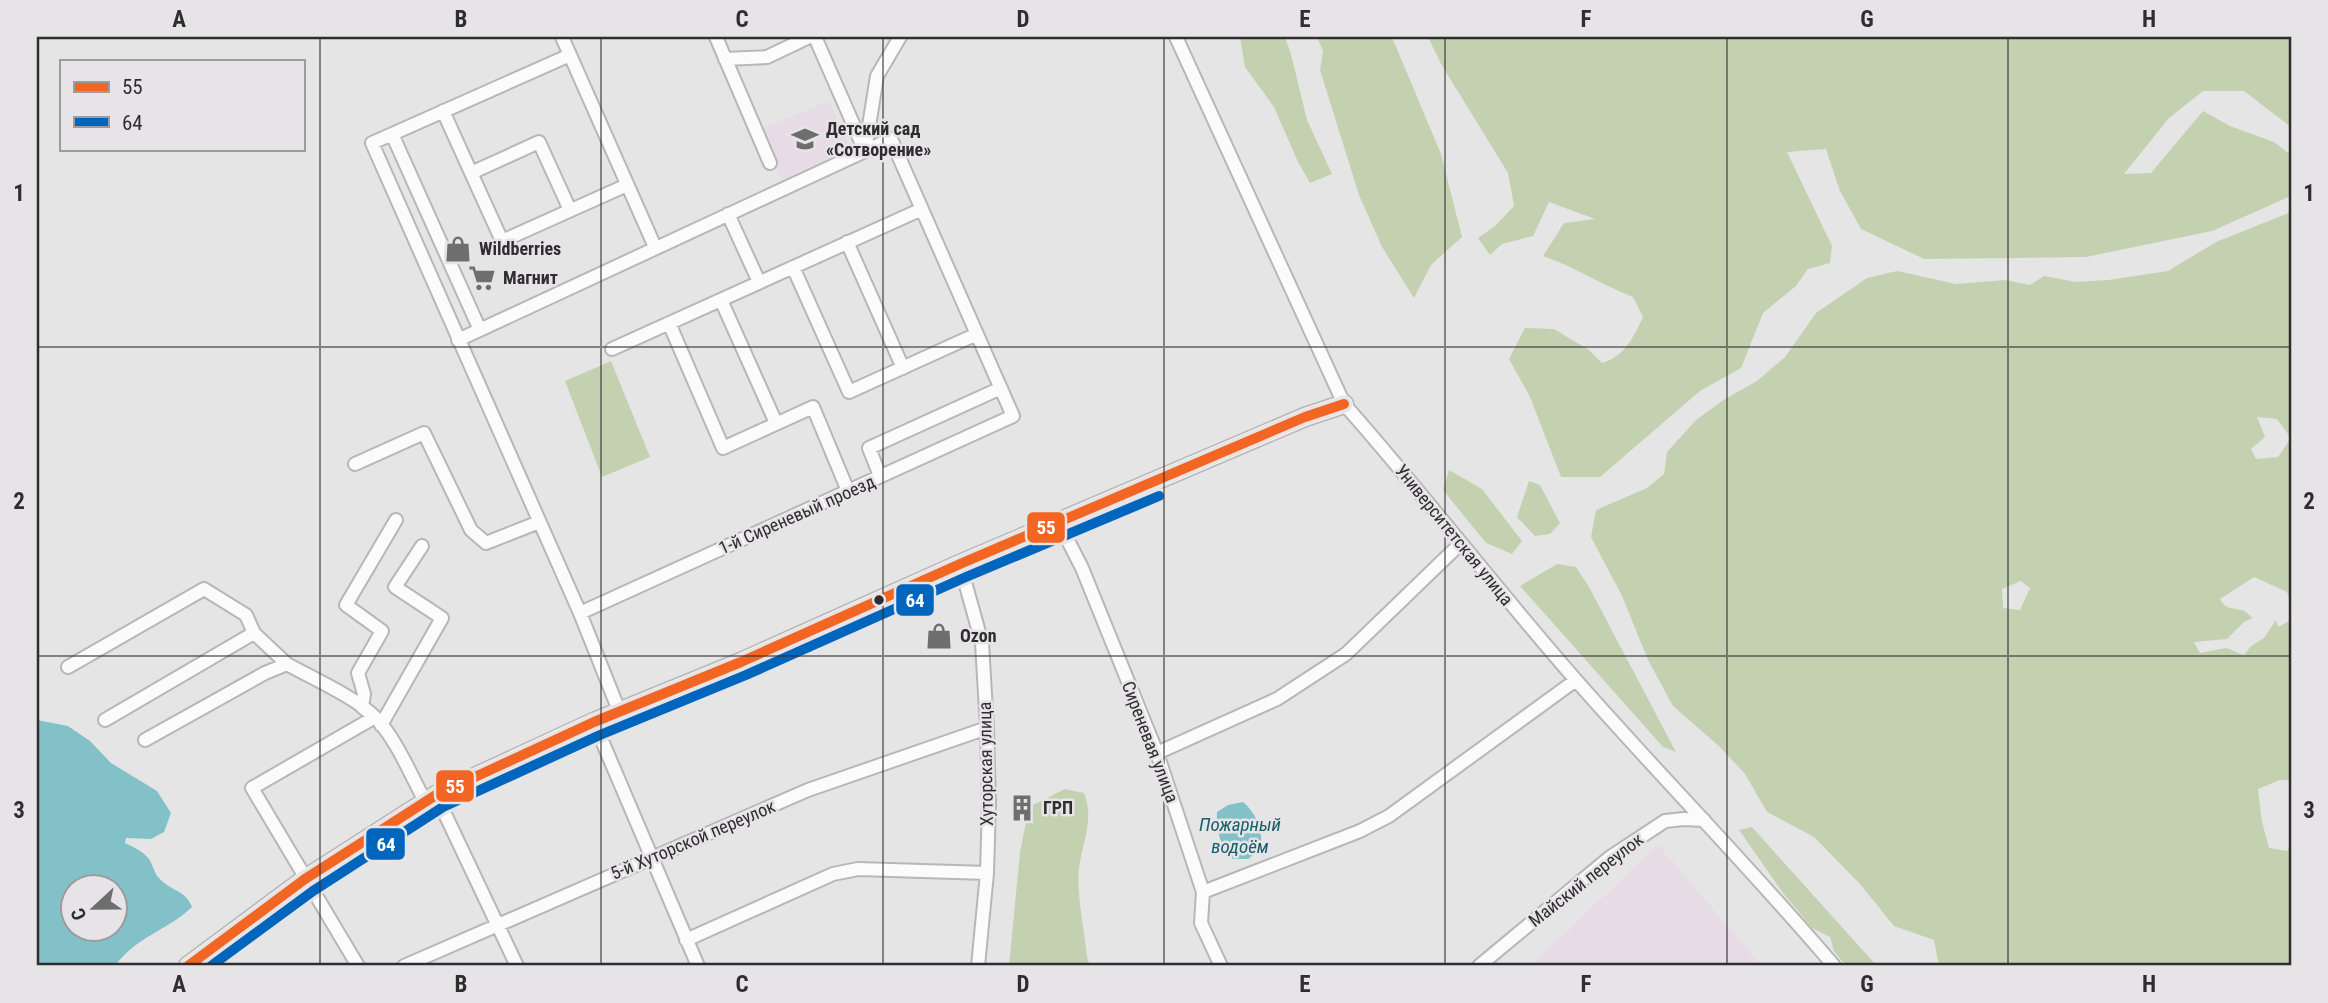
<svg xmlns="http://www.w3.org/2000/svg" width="2328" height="1003" font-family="'Roboto Condensed',sans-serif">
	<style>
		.education { fill: #e7dce5 }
		.green { fill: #c4d1b1; fill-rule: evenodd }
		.water { fill: #82c1c8; fill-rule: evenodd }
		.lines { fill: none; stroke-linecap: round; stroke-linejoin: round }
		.street-casing { stroke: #b8b7b8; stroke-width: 16 }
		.secondary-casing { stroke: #b8b7b8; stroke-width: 21 }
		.street { stroke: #fbfbfb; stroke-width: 12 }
		.secondary { stroke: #f4f0ec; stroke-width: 18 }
		.bus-1-casing { stroke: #e6e4e7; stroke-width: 16 }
		.bus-2-casing { stroke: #e6e4e7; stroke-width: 16 }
		.bus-1 { stroke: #f26522; stroke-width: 10 }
		.bus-2 { stroke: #0065bd; stroke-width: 10 }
		.grid { fill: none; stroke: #2f2e2f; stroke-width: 2; stroke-opacity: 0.55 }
		.bus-dot { fill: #2f2e2f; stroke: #e6e4e7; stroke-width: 2.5 }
		.labels { text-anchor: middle; stroke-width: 5; stroke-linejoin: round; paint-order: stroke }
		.poi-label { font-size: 18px; font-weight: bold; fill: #2f2e2f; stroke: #e6e4e7; text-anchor: start }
		.street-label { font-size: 18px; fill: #2f2e2f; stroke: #e6e4e7 }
		.water-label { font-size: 19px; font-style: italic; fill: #166169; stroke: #e6e4e7 }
		.line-badge { stroke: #e6e4e7; stroke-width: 2.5 }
		.badge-label { font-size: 19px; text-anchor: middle; font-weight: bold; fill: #fff }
		.neatline { fill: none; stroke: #2f2e2f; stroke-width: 2.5 }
		.grid-label { font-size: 23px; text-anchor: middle; font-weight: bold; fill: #2f2e2f }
	</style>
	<rect width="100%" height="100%" fill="#e6e5e6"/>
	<!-- education -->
	<path class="education" d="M829,101L851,149L782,180L760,129Z
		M1658,845L1762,966H1530Z"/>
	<!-- green -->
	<path class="green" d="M1240,37H1285L1291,54L1307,120L1332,174L1310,183L1298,162L1274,107L1245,67Z
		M1317,37H1392L1441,154L1462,237L1431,265L1414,298L1382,247L1359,195L1320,70L1323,51Z
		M1428,37H2291V127L2244,91H2203L2169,118L2124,174L2151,173L2203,111L2230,126L2274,142L2291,155V196L2212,231L2086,257L1924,259L1861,229L1840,191L1826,149L1787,152L1832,246L1830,263L1808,269L1796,286L1763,313L1741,368L1700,391L1600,477H1561L1530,397L1509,359L1525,328L1554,329L1589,350L1602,363C1625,356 1633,338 1643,317L1633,297C1602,285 1575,267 1543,256L1564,223L1595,219L1549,202L1533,236L1502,244L1490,255L1478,238L1495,226L1514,206L1508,173L1441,64Z
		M2291,212V605L2287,592L2254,577L2220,599C2226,611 2233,607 2244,611C2247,612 2250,616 2253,618L2244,622L2227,639L2194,642L2200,653L2226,648L2244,655L2250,647L2264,638L2276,620L2278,627L2291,620V780H2280L2258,789L2262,822L2269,848L2287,851L2291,845V966H1939L1934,940L1894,926L1860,884L1814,837L1767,812L1745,774L1720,747L1673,706L1648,660L1622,596L1591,537L1596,510L1647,488L1664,474L1667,452L1696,420L1725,399L1757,381L1785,357L1816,313L1867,278L1897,271L1956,284L2005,280L2030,285L2044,276L2076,282L2108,280L2168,271L2216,242ZM2257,417L2277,419L2291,438L2278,457L2256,459L2251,449L2265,437ZM2021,581L2030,588L2020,610L2003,608L2002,589Z
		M611,361L650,457L602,477L565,381Z
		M1449,470L1482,489L1522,541L1512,554L1486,543L1443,490Z
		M1529,481L1540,485L1560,523L1550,534L1535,536L1517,517Z
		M1557,564L1576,567L1589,587L1676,752L1663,747L1520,586Z
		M1065,789L1084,793C1095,820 1082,842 1079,869C1076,891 1085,934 1087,957L1090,966H1009L1020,852L1029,807Z
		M1752,827L1877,966H1846L1834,951L1830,937L1812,928L1783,893L1739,830Z"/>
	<!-- water -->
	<path class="water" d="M37,720L68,726L90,741L111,763L157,791L171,813L164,832L151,839L126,838L125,843C133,847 143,851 149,859C153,865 154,873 159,878C170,891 186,890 192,907C167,931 138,935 115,966H87L84,963L80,966H37ZM74,888H116V930H74Z
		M1243,802C1257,814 1263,831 1261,849L1248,859H1233C1220,846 1216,830 1217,812L1228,805Z"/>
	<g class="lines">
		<!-- street casing -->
		<g class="street-casing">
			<path id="street" d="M562,37L570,55
				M716,37L770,163
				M815,37L865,151
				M1176,37L1344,404C1423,493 1496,589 1575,679C1660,776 1751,868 1834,966
				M725,59L767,57L809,37
				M443,111L502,241L627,185
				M392,134L480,330
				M865,151L877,76L900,37
				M471,173L539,142L570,210
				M728,214L759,282
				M847,242L903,368
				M793,267L849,392L977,334
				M721,300L776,423
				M669,323L723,448L813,407L848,491
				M458,340L891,139L1013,416L580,613
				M612,349L922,209
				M355,464L424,433L471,530L486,543L539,522
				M880,476L869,448L1001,388
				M1059,523L1082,568L1157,753L1203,892L1201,923L1221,966
				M960,564L982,643L987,728L989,803L987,873L978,966
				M68,667L204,589L246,615L254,633
				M620,713L580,613L372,143L570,55L655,247
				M105,720L254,633L287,664
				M594,722L698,966
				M381,725L442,618L395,587L422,546
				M145,740L265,673L287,664C312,678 355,697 375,717C397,740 410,774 425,801
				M1157,753L1277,699L1346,654L1460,544
				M436,795L517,966
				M1203,892L1360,831L1389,816L1576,680
				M686,940L833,874L858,869L987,873
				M358,966L252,788L375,717L362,707L364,694L358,673L382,631L346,605L396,520
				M404,966L808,790L987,728
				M1479,966L1609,858L1665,821L1684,819L1704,820"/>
		</g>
		<!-- secondary casing -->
		<g class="secondary-casing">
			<path id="secondary" d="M188,966L305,879L436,795L594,722L741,662L960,564L1305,417L1344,404"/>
		</g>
		<!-- street -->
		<use href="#street" class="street"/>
		<!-- secondary -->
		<use href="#secondary" class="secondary"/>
		<!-- bus-1 casing -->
		<g class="bus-1-casing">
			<path id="bus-1" d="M188,966L305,879L436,795L594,722L741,662L960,564L1305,417L1344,404"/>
		</g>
		<!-- bus-2 casing -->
		<g class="bus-2-casing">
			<path id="bus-2" d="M211,966L313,891L443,807L600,735L746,675L966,577L1159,496"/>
		</g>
		<!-- bus-1 -->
		<use href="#bus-1" class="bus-1"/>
		<!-- bus-2 -->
		<use href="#bus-2" class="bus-2"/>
	</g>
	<!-- grid -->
	<path class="grid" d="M320,37V966M601,37V966M883,37V966M1164,37V966M1445,37V966M1727,37V966M2008,37V966M37,347H2291M37,656H2291"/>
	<!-- icons -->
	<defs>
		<g id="school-bare" transform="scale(2.1)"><path d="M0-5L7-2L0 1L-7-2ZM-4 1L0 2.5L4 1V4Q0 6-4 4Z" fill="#6f6e6f" stroke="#e6e4e7" stroke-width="2.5" paint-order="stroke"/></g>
		<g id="shop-bare" transform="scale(2.1)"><path d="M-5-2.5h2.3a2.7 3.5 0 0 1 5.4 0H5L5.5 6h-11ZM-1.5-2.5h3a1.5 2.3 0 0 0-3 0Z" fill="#6f6e6f" stroke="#e6e4e7" stroke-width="2.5" paint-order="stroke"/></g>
		<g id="supermarket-bare" transform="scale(2.1)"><path d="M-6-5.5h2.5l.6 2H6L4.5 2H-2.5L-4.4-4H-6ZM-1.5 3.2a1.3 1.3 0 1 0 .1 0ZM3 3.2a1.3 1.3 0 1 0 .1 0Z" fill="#6f6e6f" stroke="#e6e4e7" stroke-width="2.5" paint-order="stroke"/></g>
		<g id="building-bare" transform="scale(2.1)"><path d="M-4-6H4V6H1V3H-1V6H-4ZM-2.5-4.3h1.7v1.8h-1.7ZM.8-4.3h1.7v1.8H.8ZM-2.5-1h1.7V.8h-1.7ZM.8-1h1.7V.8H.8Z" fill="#6f6e6f" stroke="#e6e4e7" stroke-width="2.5" paint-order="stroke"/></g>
	</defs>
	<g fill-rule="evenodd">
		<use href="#school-bare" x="805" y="139"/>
		<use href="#shop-bare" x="458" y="249"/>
		<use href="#supermarket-bare" x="482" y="278"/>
		<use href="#shop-bare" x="939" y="636"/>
		<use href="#building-bare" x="1022" y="808"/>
	</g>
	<!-- markers -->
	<circle class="bus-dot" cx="879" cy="600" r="6"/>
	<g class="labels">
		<!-- poi labels -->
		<g class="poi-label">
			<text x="826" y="135">Детский сад<tspan x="826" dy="21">«Сотворение»</tspan></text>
			<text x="479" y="255">Wildberries</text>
			<text x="503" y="284">Магнит</text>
			<text x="960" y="642">Ozon</text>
			<text x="1043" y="814">ГРП</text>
		</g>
		<!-- street labels -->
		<g class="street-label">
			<text transform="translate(797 515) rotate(-24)" y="6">1-й Сиреневый проезд</text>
			<text transform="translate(1454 535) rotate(51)" y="6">Университетская улица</text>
			<text transform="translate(1150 742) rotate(69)" y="6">Сиреневая улица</text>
			<text transform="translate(986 764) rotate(-91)" y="6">Хуторская улица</text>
			<text transform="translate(693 840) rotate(-23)" y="6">5-й Хуторской переулок</text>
			<text transform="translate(1586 880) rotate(-38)" y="6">Майский переулок</text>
		</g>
		<!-- water labels -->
		<g class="water-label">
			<text x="1240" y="831">Пожарный<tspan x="1240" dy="22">водоём</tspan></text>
		</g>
	</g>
	<g class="line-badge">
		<rect x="1026" y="511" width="40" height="33" rx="7" fill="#f26522"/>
		<rect x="895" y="583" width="40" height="34" rx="7" fill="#0065bd"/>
		<rect x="435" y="769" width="40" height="34" rx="7" fill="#f26522"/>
		<rect x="365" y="827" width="41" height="34" rx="7" fill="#0065bd"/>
	</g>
	<g class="badge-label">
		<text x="1046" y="534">55</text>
		<text x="915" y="607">64</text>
		<text x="455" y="793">55</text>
		<text x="386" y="851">64</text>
	</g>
	<!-- border -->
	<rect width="2328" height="1003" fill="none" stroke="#e6e4e7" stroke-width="77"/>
	<!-- legend -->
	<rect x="60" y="60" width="245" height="91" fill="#e6e4e7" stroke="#9d9b9d" stroke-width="2"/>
	<rect x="74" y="82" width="35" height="10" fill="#f26522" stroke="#9d9b9d" stroke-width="2"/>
	<text x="122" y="94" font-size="21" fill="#2f2e2f">55</text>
	<rect x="74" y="117" width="35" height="10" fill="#0065bd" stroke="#9d9b9d" stroke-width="2"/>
	<text x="122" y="130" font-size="21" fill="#2f2e2f">64</text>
	<!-- north arrow -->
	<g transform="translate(94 908) rotate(248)"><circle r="33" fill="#e6e4e7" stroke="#9d9b9d" stroke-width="2"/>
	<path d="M0-5L12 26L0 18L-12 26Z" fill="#6f6e6f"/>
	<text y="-10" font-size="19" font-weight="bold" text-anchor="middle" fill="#2f2e2f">С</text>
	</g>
	<rect x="38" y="38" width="2252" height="926" class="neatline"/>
	<g class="grid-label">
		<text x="179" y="27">A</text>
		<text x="461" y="27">B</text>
		<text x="742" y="27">C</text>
		<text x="1023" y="27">D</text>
		<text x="1305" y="27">E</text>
		<text x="1586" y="27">F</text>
		<text x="1867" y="27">G</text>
		<text x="2149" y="27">H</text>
		<text x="19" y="201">1</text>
		<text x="2309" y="201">1</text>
		<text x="19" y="509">2</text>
		<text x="2309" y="509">2</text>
		<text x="19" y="818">3</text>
		<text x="2309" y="818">3</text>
		<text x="179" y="992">A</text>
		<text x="461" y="992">B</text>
		<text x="742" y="992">C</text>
		<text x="1023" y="992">D</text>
		<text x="1305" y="992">E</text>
		<text x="1586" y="992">F</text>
		<text x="1867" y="992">G</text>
		<text x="2149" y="992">H</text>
	</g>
</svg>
